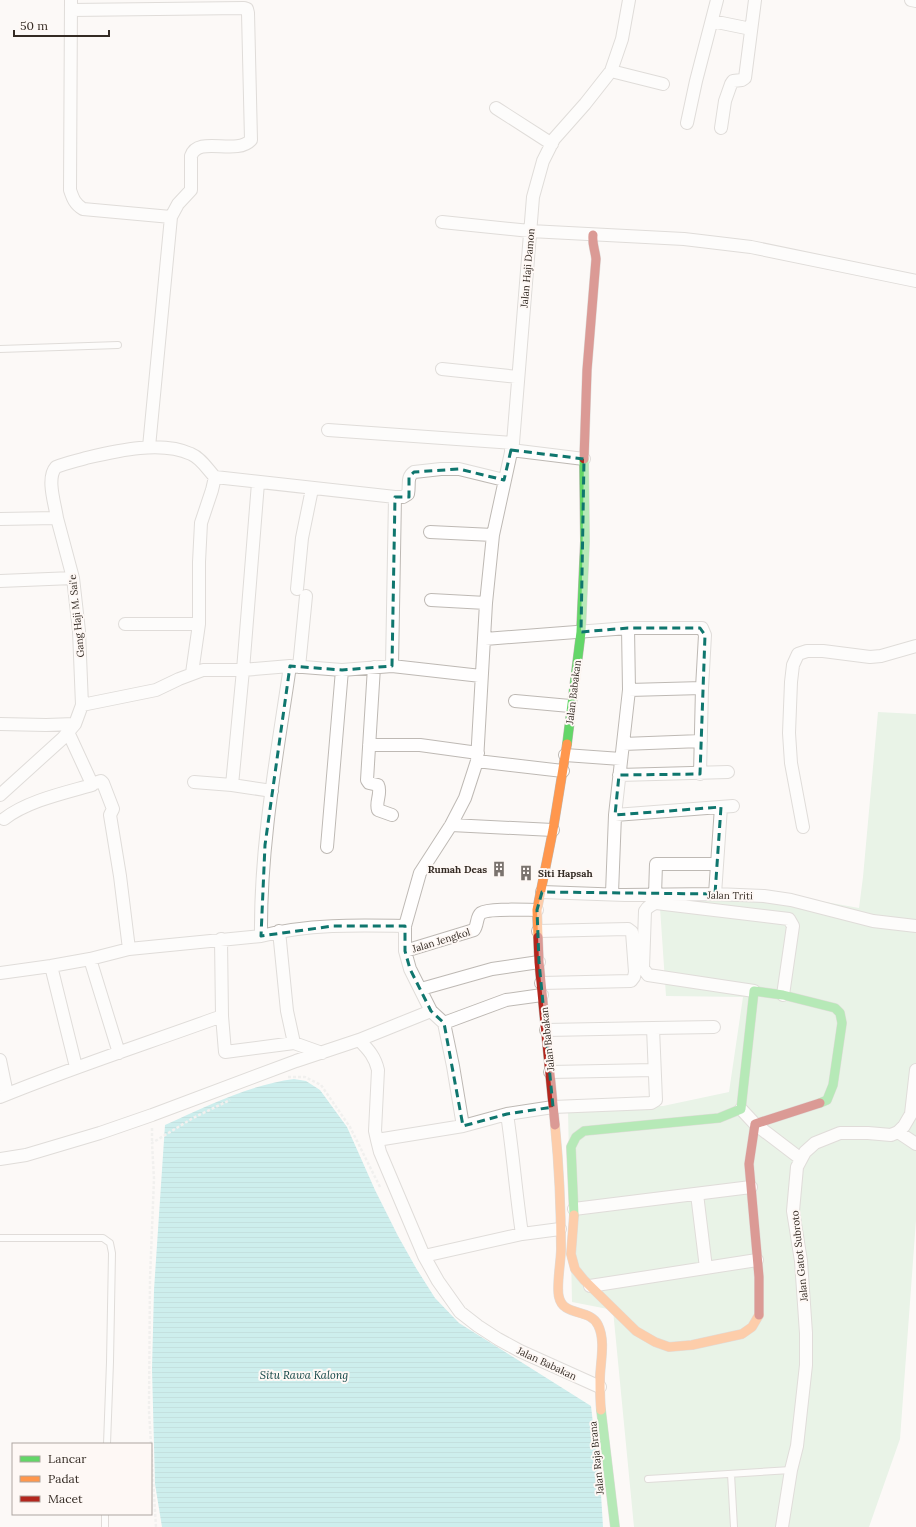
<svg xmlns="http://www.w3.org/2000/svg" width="916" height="1527" font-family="Lora,serif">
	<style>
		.green { fill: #d3ead3 }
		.water { fill: url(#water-rules) }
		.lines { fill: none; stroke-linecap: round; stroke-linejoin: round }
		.lane-casing { stroke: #beb9b4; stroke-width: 8 }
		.street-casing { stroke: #beb9b4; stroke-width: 14 }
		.fast-casing { stroke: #beb9b4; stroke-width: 10 }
		.slow-casing { stroke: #beb9b4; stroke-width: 10 }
		.jam-casing { stroke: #beb9b4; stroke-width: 10 }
		.path { stroke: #e5e4e3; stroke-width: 2.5; stroke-dasharray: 3 2; stroke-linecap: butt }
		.lane { stroke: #fffefe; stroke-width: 6 }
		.street { stroke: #fffefe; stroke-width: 12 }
		.fast { stroke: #63d668; stroke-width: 9 }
		.slow { stroke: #ff974d; stroke-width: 9 }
		.jam { stroke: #b3261e; stroke-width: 9 }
		.marked { fill: none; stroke: #0f766e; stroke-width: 3; stroke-dasharray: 8 5; stroke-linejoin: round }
		.labels { text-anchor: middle; stroke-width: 4; stroke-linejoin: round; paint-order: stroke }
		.street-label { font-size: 10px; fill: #342b24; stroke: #fef8f5 }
		.poi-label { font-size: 10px; font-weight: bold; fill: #342b24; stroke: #fef8f5; text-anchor: end }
		.water-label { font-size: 11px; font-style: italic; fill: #093d3e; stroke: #fef8f5 }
	</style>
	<defs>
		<pattern id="water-rules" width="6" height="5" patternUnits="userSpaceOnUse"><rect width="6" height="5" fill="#95dfe0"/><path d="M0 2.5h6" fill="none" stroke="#81c0c0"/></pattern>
	</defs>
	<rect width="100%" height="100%" fill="#fcf9f7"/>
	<!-- green -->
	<path class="green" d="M878,712L916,714V1220L900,1439L869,1527H634L613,1310L572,1302L568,1110L663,1106L729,1092L743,997L666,996L659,893L758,890L859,908L863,877Z"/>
	<!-- water -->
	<path class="water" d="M294,1079L306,1081L320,1090L347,1127L375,1190L398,1236L416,1268L435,1298L459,1323L591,1406L601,1494L603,1527H162L155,1484L152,1369L154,1290L165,1125C207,1106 249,1085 294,1079Z"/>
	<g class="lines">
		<!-- lane casing -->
		<g class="lane-casing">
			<path id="lane" d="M0,349L118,345
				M0,1238H103L110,1243L112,1253L110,1362L107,1444
				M731,1474L734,1527
				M648,1479L791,1470
				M105,1514V1527"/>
		</g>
		<!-- street casing -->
		<g class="street-casing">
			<path id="street" d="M71,0L70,190C73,199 75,204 83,209L171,217
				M911,0L916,1
				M71,10L244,8L247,9L248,13L251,140C236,156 198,135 191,156V190L178,204L171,217L149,447
				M712,21L751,29
				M611,71L663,84
				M496,108L552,144
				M687,123L696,81L717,0
				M721,128L725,101L731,84L733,81L742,80L745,78L755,0
				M442,222L530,231L684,239L751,247L916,281
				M442,369L518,377
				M328,430L513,443
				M511,450L584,459
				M258,483L243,670L232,785L272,791
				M57,518C55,504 46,478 56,467C66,463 76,461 86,458C116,451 161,440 191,454C201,458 208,470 215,477L395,497H403L408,494C410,486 406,477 414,472L441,469H459L504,480
				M0,519L57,518L73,578L79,631L82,705L75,724L63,738L0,795
				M430,532L493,535
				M0,581L73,578
				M297,589L302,538L312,489
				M431,600L486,603
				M125,624H199
				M485,639L628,628H702L705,635L702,688L700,774
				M392,666L395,497
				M299,667L306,596
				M374,667L367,780L369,783L378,785C382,793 375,802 378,810L392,815
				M192,673L199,624V562L201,523L212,490L215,477
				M629,690L702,688
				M515,701L570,706
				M82,705L156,690L179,679L203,670H243L290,666L342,670L392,666L481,676
				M0,724L46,725L75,724
				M68,732L92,784L101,781L103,783L113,809L110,815L120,876L129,949
				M623,744L701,741
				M369,745H420L478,753
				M565,755L621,759
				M477,761L563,771
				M619,775L728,772
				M194,782L232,785
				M615,815L733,806
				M4,819C27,801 64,793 92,785
				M451,825L553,830
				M803,827L791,763L789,733L791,682L793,665L798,654L807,651H823L870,657L881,656L916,646
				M327,847L342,670
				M542,892L625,895L715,894L764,896L791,900L873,921L916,926
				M612,893L615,815L629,690L628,628
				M715,894L721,807
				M655,895L656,864H717
				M279,931L287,1011L294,1043
				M538,931L628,929L632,932L635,972L634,977L631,981L541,983
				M261,936C260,845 277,755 290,666
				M221,939L222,1016L225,1052L294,1043L322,1053
				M405,951L474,930C478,925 476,917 481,913C489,908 526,910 537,910
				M90,959L119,1053
				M51,966L76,1067
				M0,973L51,966L90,959L129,949L261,936C307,924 357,925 405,926
				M421,989L492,969L539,962
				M754,991L648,975L643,968L645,911C648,906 651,905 656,903L789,919L793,926L783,995
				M542,995L506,1000L444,1023L431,1011L410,969L405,951V926L420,873L451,825L465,798L477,761L486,603L493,535L513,443L533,197L543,161L554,139L585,104L611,71L622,39L629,0
				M444,1023L453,1066L463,1126
				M653,1028L714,1027
				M359,1040C369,1050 375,1057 378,1070L375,1131L377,1140L380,1152L424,1256L438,1281L460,1312L478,1326L498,1339L520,1351L600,1387
				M0,1060L7,1094
				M550,1072L654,1070
				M0,1097C73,1067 148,1043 222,1016
				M741,1109L755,1124L801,1159
				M507,1114C513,1154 516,1194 522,1234
				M898,1132L916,1144
				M377,1140L463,1126L507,1114L553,1107L651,1103L656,1100L653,1028L546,1030
				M0,1159L26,1155L100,1133L152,1115L296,1061L359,1040L431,1011
				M697,1194L706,1268
				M574,1209L751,1187
				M424,1256L522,1234L560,1229
				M590,1286L757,1260
				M782,1527L791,1470L797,1446L806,1365V1333L801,1261L793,1211L797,1167L805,1152L815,1143L840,1133H868L891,1135L898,1132L904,1126L911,1114L916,1070"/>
		</g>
		<!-- fast casing -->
		<g class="fast-casing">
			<path id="fast" d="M567,744L581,632L585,541L584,459
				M754,991L783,995L835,1008L840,1013L842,1023L833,1085L827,1100L820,1103
				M574,1215L571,1147L576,1137L584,1131L719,1118L741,1109L754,991
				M601,1410L615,1527"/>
		</g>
		<!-- slow casing -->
		<g class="slow-casing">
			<path id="slow" d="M538,937L537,910L553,830L567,744
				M555,1125C559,1166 561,1207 561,1249C561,1262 556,1287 559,1297C563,1317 590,1308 598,1325C606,1341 600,1363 600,1379C600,1389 600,1400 601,1410
				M574,1215L571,1254L575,1269L584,1280L636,1331L655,1342L669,1347L692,1345L742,1334L752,1327L759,1315"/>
		</g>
		<!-- jam casing -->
		<g class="jam-casing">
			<path id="jam" d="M584,459L587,370L596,259C595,249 592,245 593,235
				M538,937L539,962L555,1125
				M759,1315V1277L749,1164L755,1124L820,1103"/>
		</g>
		<!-- path -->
		<path class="path" d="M288,1077H305L321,1085L350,1127L380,1187
			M152,1128V1143
			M151,1444L149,1411L150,1279L154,1179L152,1143L193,1118L230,1100
			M151,1444L156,1527"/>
		<!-- lane -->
		<use href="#lane" class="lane"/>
		<!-- street -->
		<use href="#street" class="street"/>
		<!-- fast -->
		<use href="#fast" class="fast"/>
		<!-- slow -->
		<use href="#slow" class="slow"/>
		<!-- jam -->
		<use href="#jam" class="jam"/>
	</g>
	<!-- marked area -->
	<path d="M0 0H916V1527H0ZM511,450L584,459L581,632L628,628H700L705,635L700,774L619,775L615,815L721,807L715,894L542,892L537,910L539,962L553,1107L507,1114L463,1126L444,1023L431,1011L410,969L405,951V926H333L261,936L265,845L290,666L342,670L392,666L395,497H409V477L414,472L459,469L504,480Z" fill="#fcf9f7" fill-opacity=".55" fill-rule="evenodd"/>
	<path class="marked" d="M511,450L584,459L581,632L628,628H700L705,635L700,774L619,775L615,815L721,807L715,894L542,892L537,910L539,962L553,1107L507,1114L463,1126L444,1023L431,1011L410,969L405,951V926H333L261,936L265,845L290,666L342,670L392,666L395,497H409V477L414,472L459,469L504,480Z"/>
	<!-- icons -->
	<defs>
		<g id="building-bare" transform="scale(1.2)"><path d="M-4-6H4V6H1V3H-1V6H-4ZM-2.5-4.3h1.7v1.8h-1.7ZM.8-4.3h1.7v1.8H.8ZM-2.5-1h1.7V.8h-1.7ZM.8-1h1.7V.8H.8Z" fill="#7a736e" stroke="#fef8f5" stroke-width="2.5" paint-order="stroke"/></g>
	</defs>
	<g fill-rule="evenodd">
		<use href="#building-bare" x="499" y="869"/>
		<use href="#building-bare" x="526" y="873"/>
	</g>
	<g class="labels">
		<!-- street labels -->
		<g class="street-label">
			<text transform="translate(527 268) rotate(-85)" y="4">Jalan Haji Damon</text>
			<text transform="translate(76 616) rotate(-96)" y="4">Gang Haji M. Sai'e</text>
			<text transform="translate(573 692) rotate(-83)" y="4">Jalan Babakan</text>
			<text transform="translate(730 895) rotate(1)" y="4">Jalan Triti</text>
			<text transform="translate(441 940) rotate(-17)" y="4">Jalan Jengkol</text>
			<text transform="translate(547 1039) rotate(-96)" y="4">Jalan Babakan</text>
			<text transform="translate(799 1256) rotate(-96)" y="4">Jalan Gatot Subroto</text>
			<text transform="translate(547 1363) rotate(25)" y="4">Jalan Babakan</text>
			<text transform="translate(596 1458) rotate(-96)" y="4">Jalan Raja Brana</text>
		</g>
		<!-- poi labels -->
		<g class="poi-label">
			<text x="487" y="873">Rumah Deas</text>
			<text x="538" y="877" text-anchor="start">Siti Hapsah</text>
		</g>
		<!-- water labels -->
		<g class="water-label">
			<text x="304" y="1379">Situ Rawa Kalong</text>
		</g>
	</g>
	<!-- legend -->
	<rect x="12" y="1443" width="140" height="72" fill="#fef8f5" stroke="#ada6a1"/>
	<rect x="20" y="1456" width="20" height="6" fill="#63d668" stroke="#ada6a1"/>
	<text x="48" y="1463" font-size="12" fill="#342b24">Lancar</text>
	<rect x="20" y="1476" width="20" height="6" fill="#ff974d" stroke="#ada6a1"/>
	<text x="48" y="1483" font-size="12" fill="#342b24">Padat</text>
	<rect x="20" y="1496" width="20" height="6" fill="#b3261e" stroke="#ada6a1"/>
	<text x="48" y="1503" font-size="12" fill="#342b24">Macet</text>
	<!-- scale -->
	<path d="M14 30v6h95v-6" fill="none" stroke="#342b24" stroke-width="2"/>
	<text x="20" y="30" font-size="12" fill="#342b24" stroke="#fef8f5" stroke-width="3" paint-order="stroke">50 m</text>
</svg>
